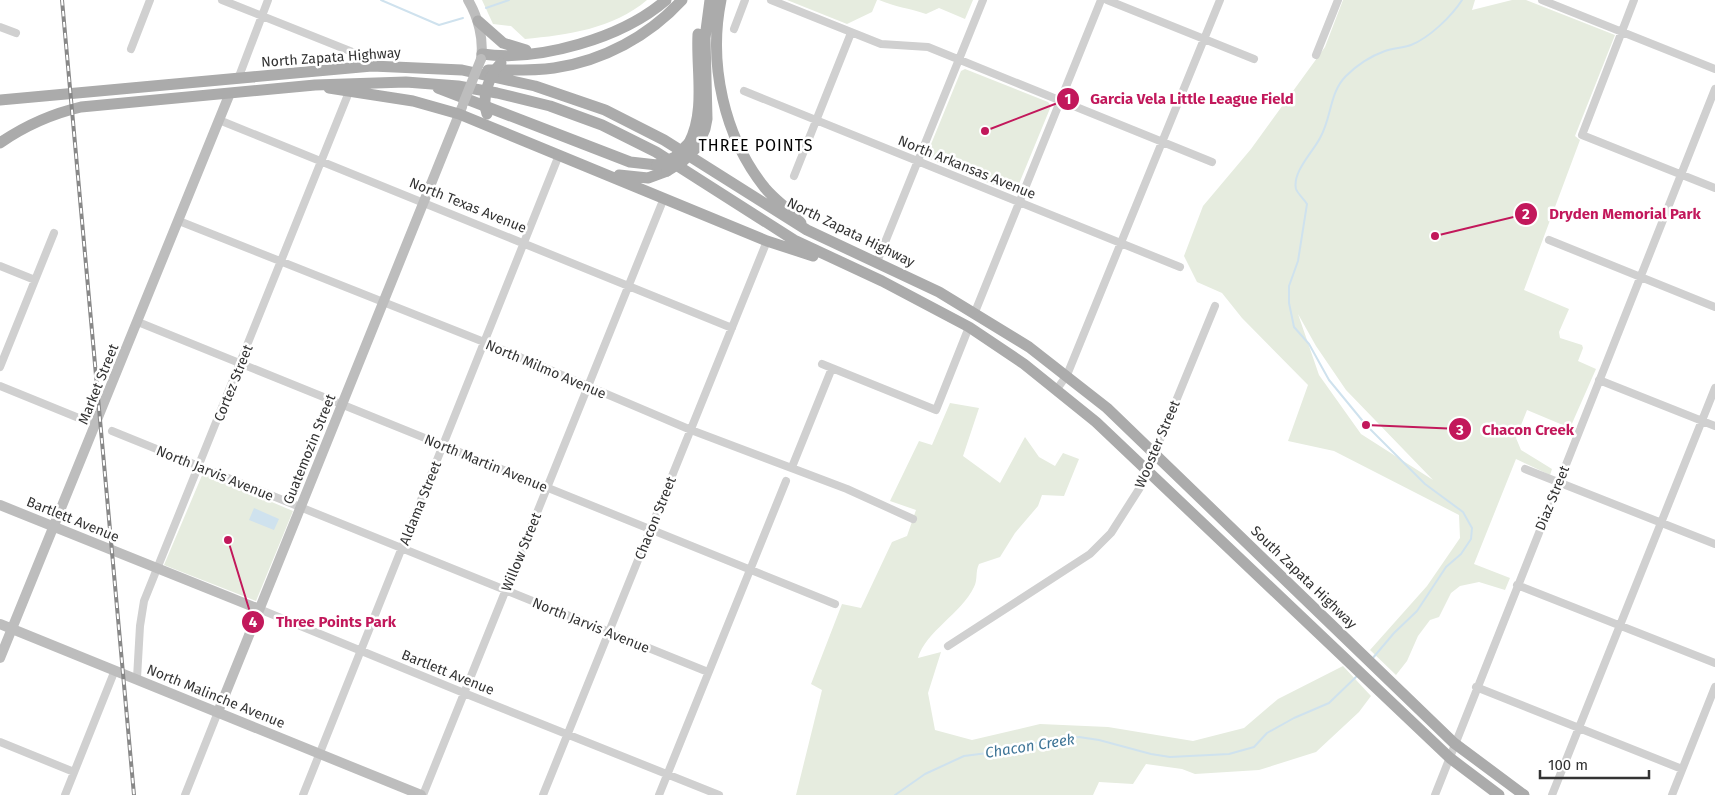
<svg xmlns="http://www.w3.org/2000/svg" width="1715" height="795" font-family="'Fira Sans',sans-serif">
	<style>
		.green { fill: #e6ecdf; fill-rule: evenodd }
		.water { fill: #cfe2ee }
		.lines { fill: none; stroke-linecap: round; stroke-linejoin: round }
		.stream { stroke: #cfe2ee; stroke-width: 2 }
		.street { stroke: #d0d0d0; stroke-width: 8 }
		.secondary { stroke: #bdbdbd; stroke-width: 10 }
		.primary { stroke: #ababab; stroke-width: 11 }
		.rail-casing { stroke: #888; stroke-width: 4 }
		.rail { stroke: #fff; stroke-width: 2; stroke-dasharray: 5.5; stroke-linecap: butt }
		.secondary-bridge { stroke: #bdbdbd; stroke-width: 10 }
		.primary-bridge { stroke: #ababab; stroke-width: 11 }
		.labels { text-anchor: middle; stroke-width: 5; stroke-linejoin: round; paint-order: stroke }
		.street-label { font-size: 14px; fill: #333; stroke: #fff }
		.water-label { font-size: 15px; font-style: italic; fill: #3f7597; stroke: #fff }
		.quarter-label { font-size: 16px; letter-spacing: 1px; fill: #000; stroke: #fff }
		.leader { fill: none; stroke: #c2185b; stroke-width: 2 }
		.callout-dot { fill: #c2185b; stroke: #fff; stroke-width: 2 }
		.mark-label { font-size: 15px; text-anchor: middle; font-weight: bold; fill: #fff }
		.callout-label { font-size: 15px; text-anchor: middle; font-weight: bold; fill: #c2185b; stroke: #fff; stroke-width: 5; stroke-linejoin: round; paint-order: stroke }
	</style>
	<rect width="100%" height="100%" fill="#fff"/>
	<!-- green -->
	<path class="green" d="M482,0H647C613,29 567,35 525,39L511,26L493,24Z
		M787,0H877L872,12L847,24Z
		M879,0H973L965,19L939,8L926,14C909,8 895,7 879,0Z
		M1343,0H1475L1472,10L1512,0H1526L1615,35L1575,136L1580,140L1524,290L1569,309L1559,332L1560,338L1582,345L1583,348L1578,361L1596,369L1570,428L1527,410L1516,438L1521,450L1552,469L1550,475L1516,459L1474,564L1510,578L1505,590L1479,582L1460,586L1451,593L1439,617L1430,620L1418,636L1407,661L1396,675L1370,650L1427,586L1460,538L1459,515L1334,451L1288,441L1308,385L1242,318L1222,293L1197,282L1184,256L1203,206L1251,149L1325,47ZM1298,314L1316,346L1346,390L1433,480L1361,434L1319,375Z
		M965,69L1048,102L1051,106L1016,191L1013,193L929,159L927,154L961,71Z
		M950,403L979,408L963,456L1000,483L1025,437L1039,457L1055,466L1063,453L1079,459L1064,496L1042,495L1038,506L1015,533L1000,557L979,564C975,572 978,580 974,587C961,614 926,631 918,658L941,652L928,693L935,730L972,740L1040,724L1108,727L1193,741L1244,728L1278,699L1343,666L1371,696L1359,712L1316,752L1259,770L1195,774L1182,769L1146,764L1133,784L1099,782L1093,795H796L822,690L811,684L842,604L861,608L892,542L907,536L916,510L890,501L919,441L932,445Z
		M203,473L293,511L256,601L164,565Z"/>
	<!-- water -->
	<path class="water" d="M254,508L279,519L274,530L249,520Z"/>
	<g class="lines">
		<!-- stream -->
		<path class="stream" d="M381,0L439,25L463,18
			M486,8L509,0
			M1372,659L1394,633L1417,611L1446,567L1461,554L1471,539L1472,528L1463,512L1425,484L1366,425L1329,380L1309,344L1294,327L1289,303V286L1298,261L1307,204C1304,199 1298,194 1296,189C1292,172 1313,152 1320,138C1332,117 1329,93 1346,76C1357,65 1371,56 1385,51C1393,48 1403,48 1411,45C1429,38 1452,16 1462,0
			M895,795L925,774L964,756L1003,751L1049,740L1079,737L1099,740L1151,754L1170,757L1229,754L1254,747L1267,733L1294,718L1329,703L1358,675"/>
		<!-- street -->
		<path class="street" d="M222,0L355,53
			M771,0L881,44L928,47L1212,162
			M1107,0L1254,59
			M1542,0L1715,69
			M1634,0L1582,135L1715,188
			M0,27L16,33
			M734,29L745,0
			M131,49L150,0
			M1316,55L1338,0
			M238,79L268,0
			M744,91L1180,267
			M219,120L732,328
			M794,176L851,33
			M179,221L484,342L691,430L847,489L913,519
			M1549,240L1715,307
			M877,262L983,0
			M0,266L35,280
			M975,312L1101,0
			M138,322L835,604
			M822,364L936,410L969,327
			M0,367L54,233
			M1599,380L1715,426
			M0,386L96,425
			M1057,389L1067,375L1220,0
			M112,431L708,672
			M792,467L832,368
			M1525,469L1715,544
			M1517,585L1715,663
			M259,609L464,693L719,795
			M948,646L1090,554L1111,533L1141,486L1215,306
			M137,678L140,626L144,601L349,92
			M1476,687L1682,769
			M0,742L74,772
			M65,795L115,670
			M185,795L218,712
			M303,795L559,155
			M423,795L664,198
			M543,795L767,241
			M659,795L786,481
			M1435,795L1715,89
			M1552,795L1715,388
			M1672,795L1715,687"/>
		<!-- secondary -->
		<path class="secondary" d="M468,0C478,17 484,39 481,59
			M0,505L259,609
			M0,624L421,795
			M0,658L230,93
			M218,712L462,107"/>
		<!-- primary -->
		<path class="primary" d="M721,0C708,64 724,137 765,188C776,201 790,210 801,223
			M478,21L503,43L526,50
			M482,54C539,62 622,38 666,0
			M488,70C510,70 532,71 554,68C603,61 649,36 682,0
			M329,88L413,101L459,114L767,241L813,256
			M438,88L630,162L657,165
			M0,100L372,66L462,70L535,86L605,110L664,140L807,230L939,292L1029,347L1107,408L1454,743L1524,795
			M0,143C26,125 51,114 81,107L315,85L406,82L458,86L497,93L550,106L602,125L656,152L794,240L882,281L969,327L1024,364L1096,422L1450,758L1499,795
			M689,143C706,111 696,69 698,34
			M697,147L705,129L707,119L705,38L710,0
			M619,175L648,178L667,171"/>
		<!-- rail casing -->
		<g class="rail-casing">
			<path id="rail" d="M62,0L134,795"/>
		</g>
		<!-- rail -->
		<use href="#rail" class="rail"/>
		<!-- secondary-bridge -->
		<path class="secondary-bridge" d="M463,104L481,59"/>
		<!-- primary-bridge -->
		<path class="primary-bridge" d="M487,114C481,97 489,76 501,63
			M657,165L675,157L689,143
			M667,171L683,161L697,147"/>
	</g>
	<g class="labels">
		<!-- street labels -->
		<g class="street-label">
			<text transform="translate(331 57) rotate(-4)" y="5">North Zapata Highway</text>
			<text transform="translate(967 167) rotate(22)" y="5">North Arkansas Avenue</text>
			<text transform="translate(468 205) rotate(22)" y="5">North Texas Avenue</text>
			<text transform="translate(851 232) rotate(26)" y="5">North Zapata Highway</text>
			<text transform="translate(546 369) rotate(23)" y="5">North Milmo Avenue</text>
			<text transform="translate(233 383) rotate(-68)" y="5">Cortez Street</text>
			<text transform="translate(98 384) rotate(-68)" y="5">Market Street</text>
			<text transform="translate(1157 444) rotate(-67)" y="5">Wooster Street</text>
			<text transform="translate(309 449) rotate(-68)" y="5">Guatemozin Street</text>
			<text transform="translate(486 463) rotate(22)" y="5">North Martin Avenue</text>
			<text transform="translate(215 473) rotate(22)" y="5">North Jarvis Avenue</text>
			<text transform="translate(1552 498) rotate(-68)" y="5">Diaz Street</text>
			<text transform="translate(420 503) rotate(-68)" y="5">Aldama Street</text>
			<text transform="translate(655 518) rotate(-68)" y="5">Chacon Street</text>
			<text transform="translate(73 519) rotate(22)" y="5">Bartlett Avenue</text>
			<text transform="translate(521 552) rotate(-68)" y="5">Willow Street</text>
			<text transform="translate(1304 577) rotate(44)" y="5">South Zapata Highway</text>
			<text transform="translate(591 625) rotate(22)" y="5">North Jarvis Avenue</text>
			<text transform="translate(448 672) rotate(22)" y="5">Bartlett Avenue</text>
			<text transform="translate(216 696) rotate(22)" y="5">North Malinche Avenue</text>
		</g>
		<!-- water labels -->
		<g class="water-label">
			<text transform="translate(1030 746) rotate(-9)" y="5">Chacon Creek</text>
		</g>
		<!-- quarter labels -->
		<g class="quarter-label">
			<text x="756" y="151">THREE POINTS</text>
		</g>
	</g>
	<!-- callouts -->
	<path class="leader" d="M985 131L1068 99M1435 236L1526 214M1366 425L1460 429M228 540L253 622"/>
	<g class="callout-dot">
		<circle cx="985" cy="131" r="5"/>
		<circle cx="1435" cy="236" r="5"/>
		<circle cx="1366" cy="425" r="5"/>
		<circle cx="228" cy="540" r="5"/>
		<circle cx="1068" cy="99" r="12"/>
		<circle cx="1526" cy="214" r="12"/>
		<circle cx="1460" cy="429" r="12"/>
		<circle cx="253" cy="622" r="12"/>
	</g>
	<g class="mark-label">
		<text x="1068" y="104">1</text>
		<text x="1526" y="219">2</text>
		<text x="1460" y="435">3</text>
		<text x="253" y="627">4</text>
	</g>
	<g class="callout-label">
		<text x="1192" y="104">Garcia Vela Little League Field</text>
		<text x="1625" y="219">Dryden Memorial Park</text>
		<text x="1528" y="435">Chacon Creek</text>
		<text x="336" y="627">Three Points Park</text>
	</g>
	<!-- scale -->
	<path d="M1540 770v8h109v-8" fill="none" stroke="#333333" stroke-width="2.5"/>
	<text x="1548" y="770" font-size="15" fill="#333333" stroke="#ffffff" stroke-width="4" paint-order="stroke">100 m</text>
</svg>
